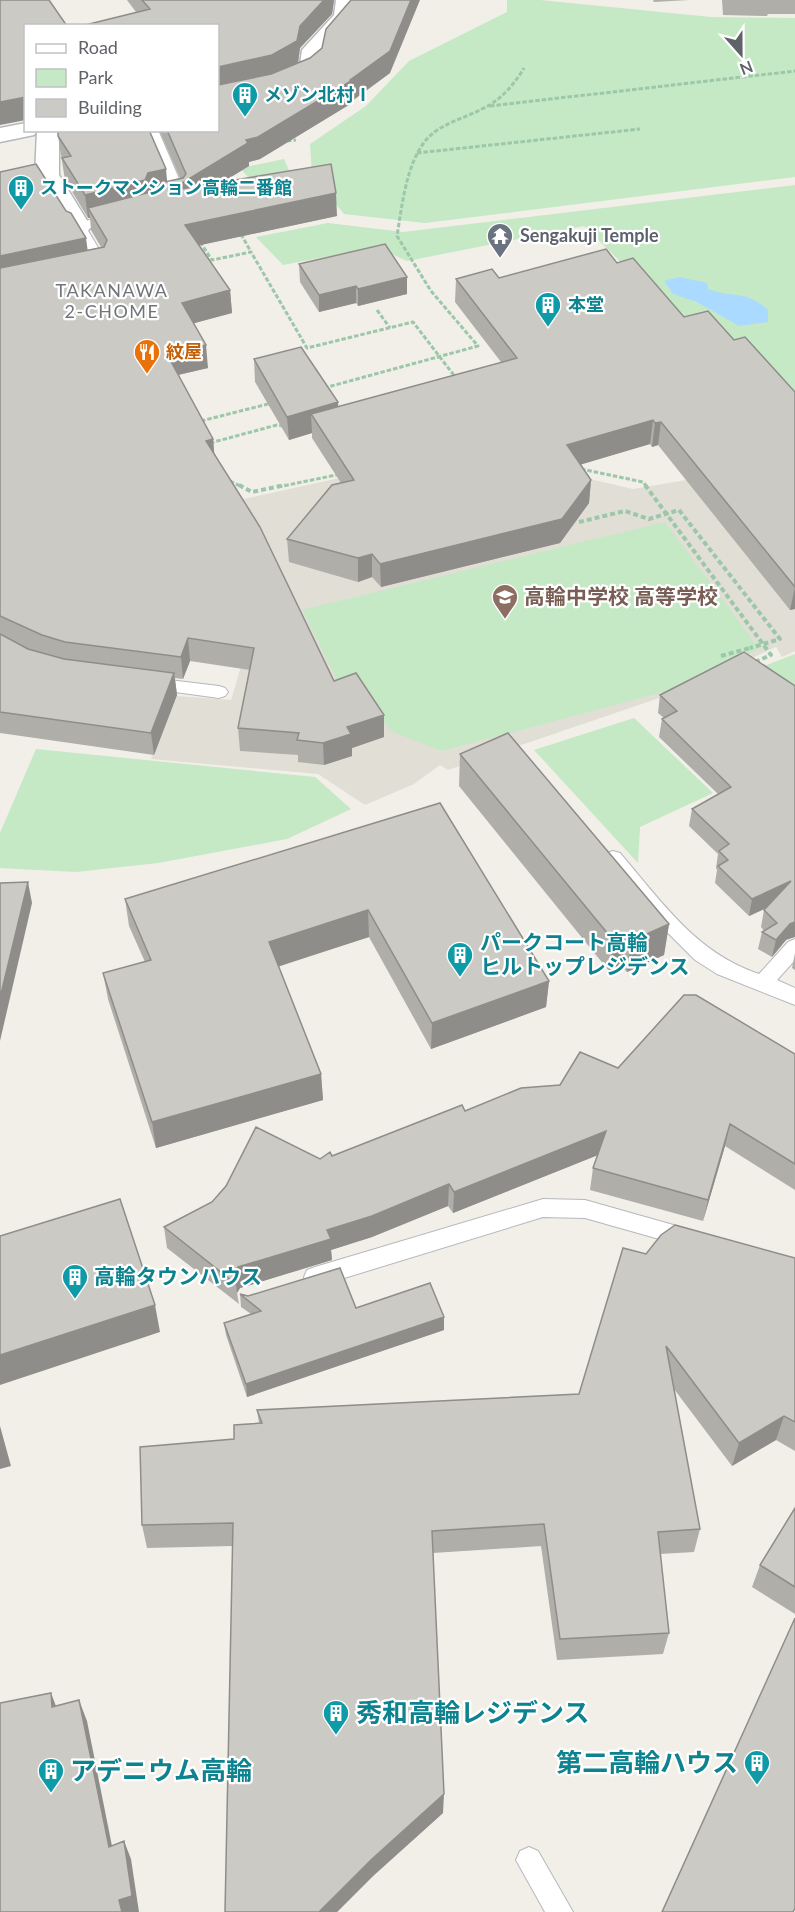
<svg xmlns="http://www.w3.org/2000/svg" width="795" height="1912" font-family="Lato,'Noto Sans JP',sans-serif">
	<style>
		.education { fill: #e1ded6 }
		.green { fill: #c5e8c5 }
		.water { fill: #aadaff }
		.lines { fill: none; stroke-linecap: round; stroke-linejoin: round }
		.service-casing { stroke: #b5b8bc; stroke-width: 2 }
		.minor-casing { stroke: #b5b8bc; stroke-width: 3 }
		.path-far1 { stroke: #9cc7a9; stroke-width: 3; stroke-dasharray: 4.5 2; stroke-linecap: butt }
		.path { stroke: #9cc7a9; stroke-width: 4; stroke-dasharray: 5 3; stroke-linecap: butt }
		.service { fill: #fff; fill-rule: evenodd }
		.minor { fill: #fff; fill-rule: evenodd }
		.path-bridge { stroke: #9cc7a9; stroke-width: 4; stroke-dasharray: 5 3; stroke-linecap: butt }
		.wall { fill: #afaea9 }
		.shaded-wall { fill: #8f8d8a }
		.building { fill: #cccac5; stroke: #8f8d8a; stroke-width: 1.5 }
		.labels { text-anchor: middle; stroke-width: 4.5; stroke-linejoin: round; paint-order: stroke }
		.far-culture-label { font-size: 18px; font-weight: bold; fill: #0d838f; stroke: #fff; text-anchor: start }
		.far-worship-label { font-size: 18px; font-weight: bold; fill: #5b616d; stroke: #fff; text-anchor: start }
		.far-neighbourhood-label { font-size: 18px; letter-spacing: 1.5px; fill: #70757a; stroke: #fff }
		.far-food-label { font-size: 18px; font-weight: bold; fill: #c56008; stroke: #fff; text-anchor: start }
		.education-label { font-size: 21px; font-weight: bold; fill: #785e54; stroke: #fff; text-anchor: start }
		.culture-label { font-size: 21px; font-weight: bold; fill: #0d838f; stroke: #fff; text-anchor: start }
		.near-culture-label { font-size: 26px; font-weight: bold; fill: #0d838f; stroke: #fff; text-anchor: start }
	</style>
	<rect width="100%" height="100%" fill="#f1efe8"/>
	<!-- education -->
	<path class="education" d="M795,416V651L782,657L776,647L677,692L448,770L440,765L414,784L365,805L318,774L151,759L176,696L231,700L249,640L239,500L444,455L499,458L633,489L710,476Z"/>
	<!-- green -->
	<path class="green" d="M507,0H540L711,17L795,18V177L425,223L344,214L312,174L310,144L366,106L409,61L507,12Z
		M284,159L292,177L255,185L240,168Z
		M795,185V412L681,321L584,226L407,261L376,247L283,265L256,237L328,223L403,232Z
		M665,522L759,649L678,688L442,751L393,732L356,689L342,690L302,610Z
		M795,654V697L756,669Z
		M634,718L713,793L640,827L638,863L534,750Z
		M36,749L315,777L351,809L287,839L158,863L76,872L0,868V833Z"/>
	<!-- water -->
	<path class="water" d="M679,277L707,283L708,289C734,299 745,289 768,310V322L739,326L697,302L673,294L664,281Z"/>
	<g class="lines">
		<!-- service casing -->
		<g class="service-casing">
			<path id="service" d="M144,130H158L186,195L184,198L168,202L161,198L171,193Z
				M116,213L123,217L121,220L87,229L108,264L99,269H89L87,266L93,262L72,227L74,224Z
				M152,678L219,686L225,688L228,692L225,696L219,698L146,688L143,684L146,680Z
				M613,851L620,853C662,902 696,953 759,974L788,942L795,939V960L777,980L795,988V1005L717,974L695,960L655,920L606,863L604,858L606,853Z
				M543,1199L585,1200L691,1230L699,1232L702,1239L699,1246L691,1248L585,1218L543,1217L315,1287L307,1284L304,1277L307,1270L315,1267Z
				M529,1847L538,1851L573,1912H545L516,1860L520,1851Z"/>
		</g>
		<!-- minor casing -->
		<g class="minor-casing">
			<path id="minor" d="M336,0H358C352,31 340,27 325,50C321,56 325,66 319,71C297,93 247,100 218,106V92L274,79L300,64L302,50L334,15Z
				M26,123V130H59V175L91,227L87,232L79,234L71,232L35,175L37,131L34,135L0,142V128Z"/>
		</g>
		<!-- path-far1 -->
		<path class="path-far1" d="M490,106L795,71
			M287,141L296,140
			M417,153L640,129
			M241,234L251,252
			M200,242L212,260L251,252L307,348L413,322L456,378
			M377,310L390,328
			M324,388L478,346L431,291L397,236C402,206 406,164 426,140C441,123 463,119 482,109C501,100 513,86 524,68
			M201,421L268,404
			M210,443L277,425L284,426
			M581,469L643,482L647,487
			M230,481L242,487
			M278,487L341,474"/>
		<!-- path -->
		<path class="path" d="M239,485L252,492L285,485
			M645,485L771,655L755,662
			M721,656L750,648"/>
		<!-- service -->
		<use href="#service" class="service"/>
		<!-- minor -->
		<use href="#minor" class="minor"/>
		<!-- path-bridge -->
		<path class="path-bridge" d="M579,522L625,511L649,519L679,510L780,639L750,648"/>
	</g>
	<!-- wall -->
	<path class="wall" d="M127,0H334L332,14L300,48L298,63L294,65L390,73L352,101V103L260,159L249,162V166L222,182L337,216L199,245L230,290L232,313L193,323L208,368L178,375L213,439L214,454L334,681L384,737L352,748V756L324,765L298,762V755L240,751L238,728L250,670L190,661L183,679L175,678L177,695L154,755L0,733V172L87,250L101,247L91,230L90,218H88L65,180L58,136L167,182L180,178L159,130H218L136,12Z
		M653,0H689L654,2Z
		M715,0H795V14H768L767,16L723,15L722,0Z
		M617,263L684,317L734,340L795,392V609L790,610L658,445L652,447L650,444L581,464L591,480L589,503L560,543L381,587L372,577L358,582L289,562L287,539L341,483L312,438V433L289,440L255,382L254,359L338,402V407L501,362L455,302L456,279L499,278Z
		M299,264L407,294L358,306L356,303L319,312L300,282Z
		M744,652L786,940L772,957L758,949L762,932L764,931L761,927L764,910L767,908L749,916L715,883L717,870L716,868L718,854L689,826L692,809L718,794L659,737L662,719L664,718L658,713L660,695Z
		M460,754L669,924L664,955L627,972L621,966L609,971L459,786Z
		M440,803L549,981L546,1007L431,1049L369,937L278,966L321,1074L323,1100L156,1148L108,999L103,973L145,962L129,926L125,899Z
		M795,953V970L792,968Z
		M795,1054V1190L725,1146L703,1221L590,1190L593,1168L598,1155L453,1213L448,1206L372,1237L331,1250L332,1260L240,1288L237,1293L239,1304L167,1248L164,1227L320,1159L332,1156L465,1111L618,1068Z
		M646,1254L795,1258V1451L776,1440L732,1466L674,1389L700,1529L694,1552L660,1554L669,1633L663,1654L557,1660L541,1546L433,1553L443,1813L373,1876L337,1912H225L233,1546L147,1548L142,1525L234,1439L259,1423L257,1410L579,1394Z
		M240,1294L248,1296L444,1317V1330L247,1397L226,1335L224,1323L251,1314L241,1307Z
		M795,1508V1614L752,1587L760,1565Z"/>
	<!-- shaded-wall -->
	<path class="shaded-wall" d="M324,0H334L332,14L300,48L298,63L273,77L218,90V67L300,26Z
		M411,0H420L390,73L352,101V103L260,159L249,162V166L171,214L169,191L246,140L350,80Z
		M26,97V120L0,125V102Z
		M166,169L168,191L88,208L90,218H88L85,195L148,173Z
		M336,193L337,216L187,248L185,225Z
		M86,238L89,260L0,280V256Z
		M407,277V294L358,306V289Z
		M356,286V303L319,312V295Z
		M230,290L232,313L184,326L182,303Z
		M206,345L208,368L169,377L167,354Z
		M338,402L339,425L311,414L312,433L289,440L287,417Z
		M653,420L650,444L566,469L567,445Z
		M661,422L658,445L652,447L655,423Z
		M213,439L215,462L206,441Z
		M591,480L589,503L560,543L381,587L380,564Z
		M372,554V577L358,582V558Z
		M795,587V609L790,610Z
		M188,638L190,661L183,679L181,657Z
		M174,673L177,695L154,755L151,733Z
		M384,715V737L352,748V756L324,765L323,743L347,727Z
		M791,881L787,898L749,916L752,899Z
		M28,882L32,903L0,1041V998Z
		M368,910L369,937L271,969L269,942Z
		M795,922V937L786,940L772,957L776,940L790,924Z
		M669,924L664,955L627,972L631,941Z
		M625,935L621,966L609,971L613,940Z
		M549,981L546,1007L431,1049L432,1023Z
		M321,1074L323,1100L156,1148L152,1122Z
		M730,1124L725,1146L703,1221L708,1200Z
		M606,1131L603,1153L453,1213L454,1192Z
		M449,1184L448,1206L372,1237L331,1250L332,1260L240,1288L237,1293L236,1284L233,1275L238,1267L327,1230Z
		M155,1305L160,1332L0,1385V1355Z
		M444,1317V1330L247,1397L246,1384Z
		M784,1416L776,1440L732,1466L739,1443Z
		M0,1426L11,1466L0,1469Z
		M51,1693L59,1714L52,1707Z
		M79,1700L87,1721L116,1866L109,1847Z
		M444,1794L443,1813L373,1876L337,1912H319L372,1859Z
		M124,1841L131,1859L139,1912H122L119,1900Z"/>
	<!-- building -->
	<path class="building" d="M0,0H49L67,26H26V97L0,102Z
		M142,0H324L300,26L297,41L272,55L218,67V26H81L150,9Z
		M351,0H411L390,51L350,80L351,81L258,137L246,140L248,143L169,191L331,164L336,193L185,225L230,290L182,303L206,345L167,354L213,439L206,441L260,527L334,681L356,673L384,715L347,727L351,734L323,743L297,740L299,733L238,728L254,648L188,638L181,657L65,642L42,635L0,616V268L104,247L107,240L88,208L162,189L165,182L183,178L186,174L167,130H218V85L271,74L310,58L322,48L326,29Z
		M58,130H149L166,169L148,173L145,180L85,195L62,158L71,156L58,136Z
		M36,164L66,211L71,213L86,238L0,256V172Z
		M385,244L407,277L358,289L356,286L319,295L299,264Z
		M606,249L617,263L633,258L684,317L708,311L734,340L745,337L795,392V587L661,422L655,423L653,420L567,445L591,480L562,519L380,564L372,554L358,558L287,539L332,485L354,480L311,414L517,358L456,279L492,269L499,278Z
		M301,347L338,402L287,417L254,359Z
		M0,634L28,649L64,659L174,673L151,733L0,712Z
		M744,652L795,686V922L790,924L776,940L762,932L777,923L764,910L791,881L752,899L718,866L728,860L719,851L729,844L692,809L731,787L662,719L677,711L660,695Z
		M508,733L669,924L631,941L625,935L613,940L460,754Z
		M440,803L549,981L432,1023L368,910L269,942L321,1074L152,1122L103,973L151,960L125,899Z
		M28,882L0,998V883Z
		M684,995H696L795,1054V1164L730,1124L708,1200L593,1168L606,1131L454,1192L449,1184L372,1216L327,1230L331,1239L238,1267L233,1275L236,1284L164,1227L212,1202L226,1186L256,1127L320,1159L330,1152L332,1156L462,1105L465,1111L521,1088L560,1085L580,1052L618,1068Z
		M120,1199L155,1305L0,1355V1236Z
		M675,1225L795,1258V1422L784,1416L739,1443L666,1346L700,1529L658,1532L669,1633L560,1639L544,1524L432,1531L444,1794L372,1859L319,1912H225L233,1523L142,1525L140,1447L234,1439V1425L262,1423L257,1410L579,1394L623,1248L646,1254L661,1235Z
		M340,1268L356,1308L430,1283L444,1317L246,1384L224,1323L261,1311L240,1294L248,1296Z
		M795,1508V1587L760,1565Z
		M795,1618V1908L793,1912H662Z
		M51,1693L52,1707L79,1700L109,1847L124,1841L132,1896L119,1900L122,1912H0V1703Z"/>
	<!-- icons -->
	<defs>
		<g id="building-pin" transform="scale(1.35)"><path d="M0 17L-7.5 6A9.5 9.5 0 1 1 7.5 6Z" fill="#0f9aa8" stroke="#fff"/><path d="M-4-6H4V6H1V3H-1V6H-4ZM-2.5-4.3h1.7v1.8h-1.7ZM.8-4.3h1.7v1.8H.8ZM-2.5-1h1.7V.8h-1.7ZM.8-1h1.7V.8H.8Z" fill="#fff"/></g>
		<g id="temple-pin" transform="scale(1.35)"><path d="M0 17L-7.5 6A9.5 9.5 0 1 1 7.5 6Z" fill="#6b7280" stroke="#fff"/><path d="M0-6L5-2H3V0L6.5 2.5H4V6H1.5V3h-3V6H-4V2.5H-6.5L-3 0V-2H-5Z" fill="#fff"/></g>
		<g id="restaurant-pin" transform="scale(1.35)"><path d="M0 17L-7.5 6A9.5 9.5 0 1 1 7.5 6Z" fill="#e8710a" stroke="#fff"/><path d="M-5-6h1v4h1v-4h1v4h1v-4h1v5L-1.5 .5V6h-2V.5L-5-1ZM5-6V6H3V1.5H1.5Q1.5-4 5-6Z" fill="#fff"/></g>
		<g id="school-pin" transform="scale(1.35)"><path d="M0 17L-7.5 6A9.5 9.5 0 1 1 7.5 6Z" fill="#8d6e63" stroke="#fff"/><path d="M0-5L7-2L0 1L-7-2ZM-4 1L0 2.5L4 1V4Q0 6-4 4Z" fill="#fff"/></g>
	</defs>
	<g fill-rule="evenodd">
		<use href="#building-pin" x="245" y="95"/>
		<use href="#building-pin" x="21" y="188"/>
		<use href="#temple-pin" x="500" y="236"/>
		<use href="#building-pin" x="548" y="305"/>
		<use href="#restaurant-pin" x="147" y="352"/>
		<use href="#school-pin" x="505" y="597"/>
		<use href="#building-pin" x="460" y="955"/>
		<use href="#building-pin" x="75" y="1277"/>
		<use href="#building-pin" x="336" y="1713"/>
		<use href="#building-pin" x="757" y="1763"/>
		<use href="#building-pin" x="51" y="1771"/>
	</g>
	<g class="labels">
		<!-- far-culture labels -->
		<g class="far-culture-label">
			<text x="264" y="101">メゾン北村Ⅰ</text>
			<text x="40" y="194">ストークマンション高輪二番館</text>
			<text x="568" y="311">本堂</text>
		</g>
		<!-- far-worship labels -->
		<g class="far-worship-label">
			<text x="520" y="242">Sengakuji Temple</text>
		</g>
		<!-- far-neighbourhood labels -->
		<g class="far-neighbourhood-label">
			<text x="112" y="297">TAKANAWA<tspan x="112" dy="21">2-CHOME</tspan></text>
		</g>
		<!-- far-food labels -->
		<g class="far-food-label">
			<text x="166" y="358">紋屋</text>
		</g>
		<!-- education labels -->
		<g class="education-label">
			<text x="524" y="604">高輪中学校 高等学校</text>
		</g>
		<!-- culture labels -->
		<g class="culture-label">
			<text x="480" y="950">パークコート高輪<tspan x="480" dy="24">ヒルトップレジデンス</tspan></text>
			<text x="94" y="1284">高輪タウンハウス</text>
		</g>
		<!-- near-culture labels -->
		<g class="near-culture-label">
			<text x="356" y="1722">秀和高輪レジデンス</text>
			<text x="738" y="1772" text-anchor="end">第二高輪ハウス</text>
			<text x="70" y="1780">アデニウム高輪</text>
		</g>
	</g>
	<!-- legend -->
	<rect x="24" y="24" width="195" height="108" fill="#ffffff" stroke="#bfc1c3" stroke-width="1.5"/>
	<rect x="36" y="44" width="30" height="9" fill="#ffffff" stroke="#bfc1c3" stroke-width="1.5"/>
	<text x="78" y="54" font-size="18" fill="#5f6368">Road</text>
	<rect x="36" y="69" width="30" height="18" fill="#c5e8c5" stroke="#bfc1c3" stroke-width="1.5"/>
	<text x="78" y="84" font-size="18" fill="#5f6368">Park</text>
	<rect x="36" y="99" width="30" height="18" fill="#cccac5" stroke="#bfc1c3" stroke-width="1.5"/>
	<text x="78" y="114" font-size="18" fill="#5f6368">Building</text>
	<!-- north arrow -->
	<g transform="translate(741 54) rotate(159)" stroke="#ffffff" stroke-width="4.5" paint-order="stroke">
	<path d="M0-4.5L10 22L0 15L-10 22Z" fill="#5f6368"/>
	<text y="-9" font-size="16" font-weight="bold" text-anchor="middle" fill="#5f6368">N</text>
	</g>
</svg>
